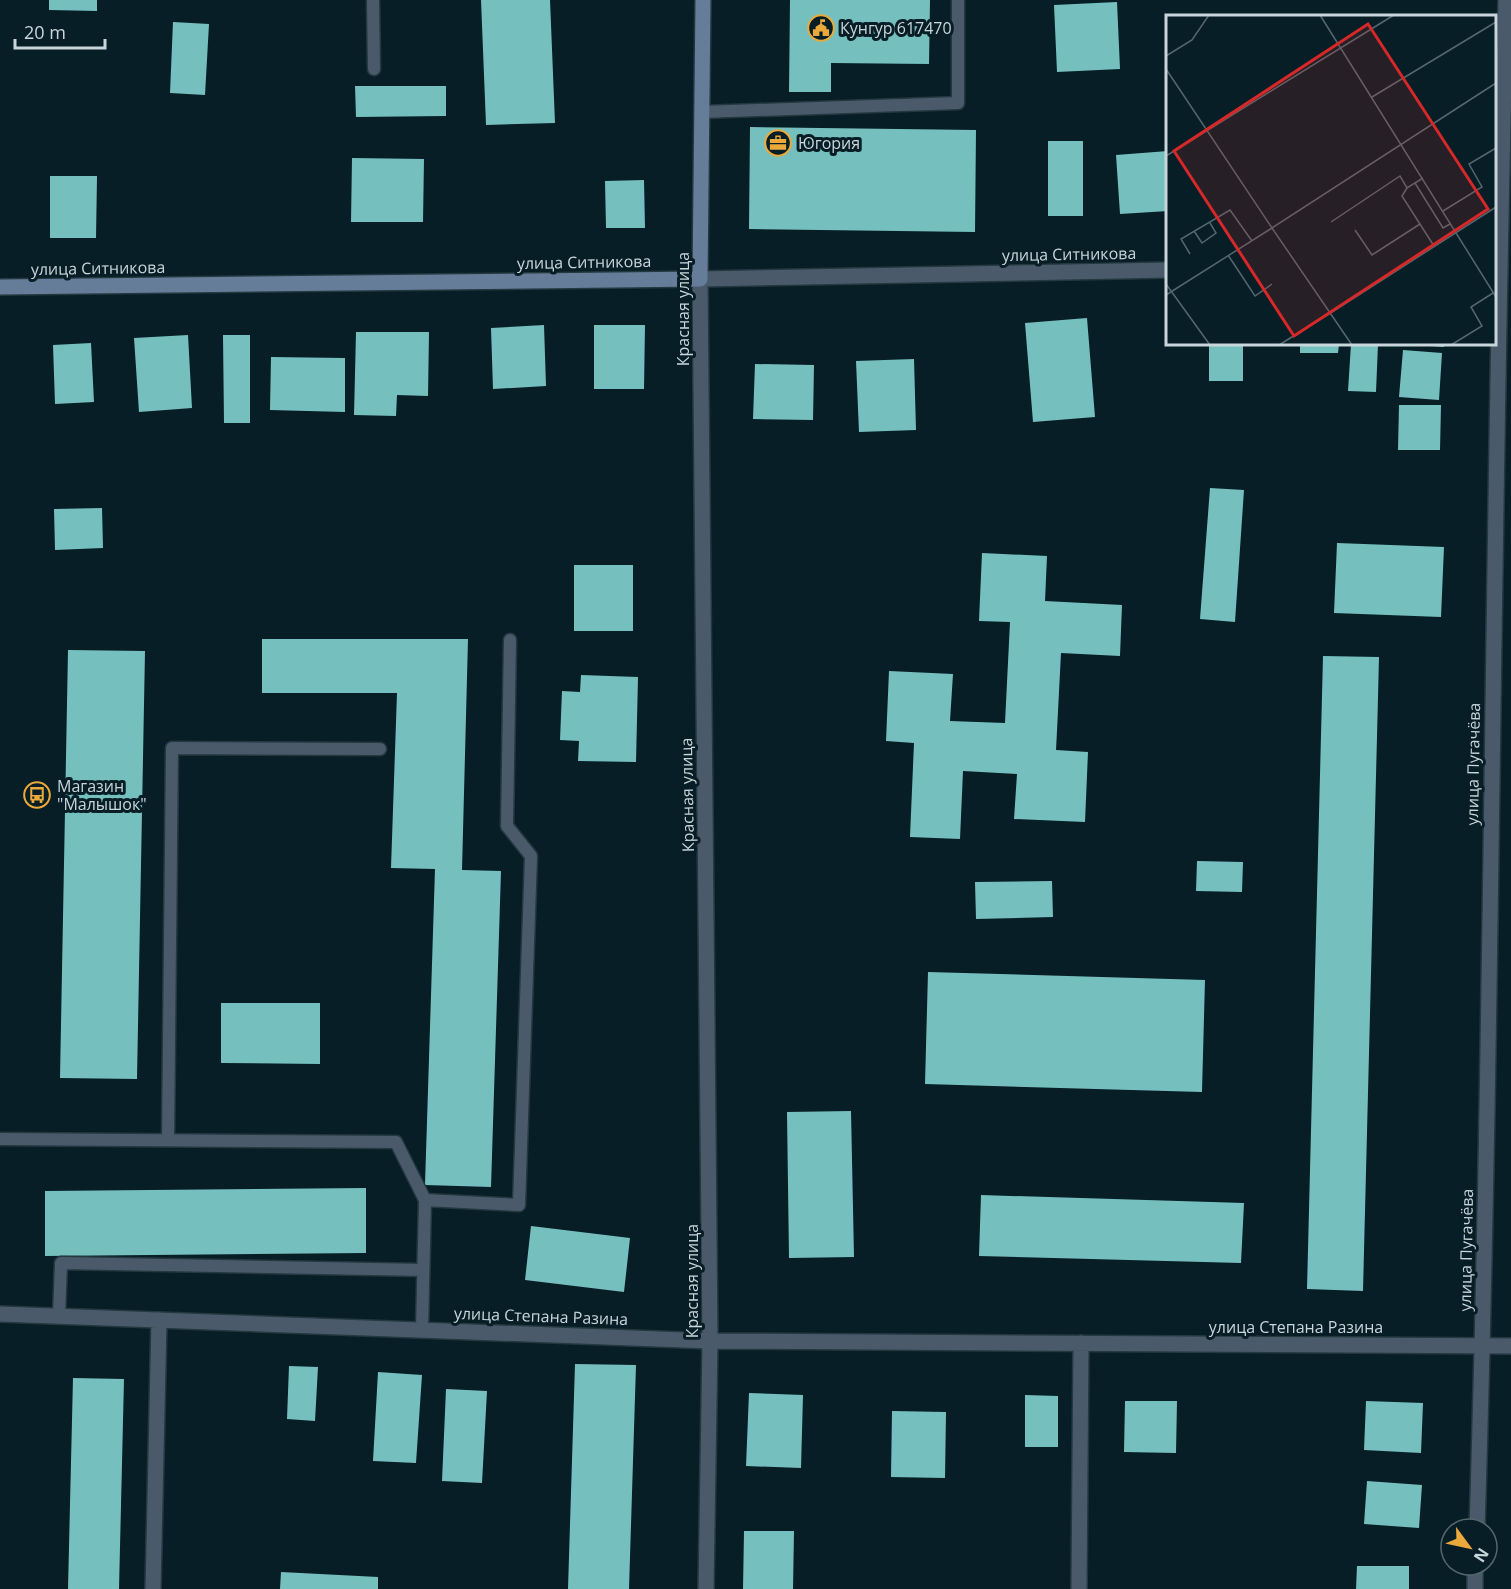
<svg xmlns="http://www.w3.org/2000/svg" width="1511" height="1589" font-family="'Open Sans',sans-serif">
	<style>
		.building { fill: #75c0be }
		.lines { fill: none; stroke-linecap: round; stroke-linejoin: round }
		.service-casing { stroke: #23383f; stroke-width: 15 }
		.minor-casing { stroke: #23383f; stroke-width: 18 }
		.tertiary-casing { stroke: #23383f; stroke-width: 18 }
		.secondary-casing { stroke: #23383f; stroke-width: 18 }
		.service { stroke: #4b5a6b; stroke-width: 12 }
		.minor { stroke: #4b5a6b; stroke-width: 15 }
		.tertiary { stroke: #4b5a6b; stroke-width: 15 }
		.secondary { stroke: #657d99; stroke-width: 15 }
		.labels { text-anchor: middle; stroke-width: 6; stroke-linejoin: round; paint-order: stroke }
		.poi-label { font-size: 16px; fill: #c8d5da; stroke: #081e26; text-anchor: start }
		.street-label { font-size: 16px; fill: #c8d5da; stroke: #081e26 }
		.inset-road { fill: none; stroke: #55676e; stroke-width: 1.5 }
		.view { fill: #d62828; fill-opacity: 0.15; stroke: #d62828; stroke-width: 3 }
		.inset-edge { fill: none; stroke: #c8d5da; stroke-width: 3 }
	</style>
	<rect width="100%" height="100%" fill="#081e26"/>
	<!-- building -->
	<path class="building" d="M49,0H97V11L49,10Z
		M481,0H550L555,123L486,125Z
		M790,0H930L929,64L831,63V92H789Z
		M1117,2L1120,69L1057,72L1054,5Z
		M173,22L209,24L205,95L170,93Z
		M355,86H446V116L356,117Z
		M750,127L976,130L975,232L749,229Z
		M1048,141H1083V216H1048Z
		M1168,151V211L1120,214L1116,155Z
		M352,158L424,159L423,222H351Z
		M50,176H97L96,238H50Z
		M644,180L645,228H606L605,181Z
		M1087,318L1095,417L1033,422L1025,323Z
		M544,325L546,386L493,389L491,328Z
		M594,325H645L644,389H594Z
		M356,332H429L428,396L397,395L396,416L354,415Z
		M188,335L192,408L139,412L134,338Z
		M223,335H250V423H224Z
		M91,343L94,402L55,404L53,345Z
		M1209,344H1243V381H1209Z
		M1300,344H1339L1338,353H1300Z
		M1351,344H1378L1376,392L1348,391Z
		M1418,344H1444V347L1418,345Z
		M1403,350L1442,353L1439,400L1399,397Z
		M271,357L345,358V412L270,410Z
		M914,359L916,430L859,432L856,361Z
		M755,364L814,365L813,420L753,419Z
		M1399,405H1441L1440,450H1398Z
		M1210,488L1244,490L1235,622L1200,619Z
		M102,508L103,548L55,550L54,509Z
		M1337,543L1444,547L1441,617L1334,613Z
		M982,553L1047,556L1045,601L1122,605L1120,656L1061,653L1056,750L1088,752L1085,822L1014,819L1017,774L963,771L960,839L910,837L914,743L886,741L889,671L953,674L950,721L1005,723L1010,622L979,621Z
		M574,565H633V631H574Z
		M262,639H468L462,870L501,871L491,1187L425,1185L435,869L391,868L397,693H262Z
		M68,650L145,651L137,1079L60,1078Z
		M1323,656L1379,657L1363,1291L1307,1289Z
		M581,675L638,677L636,762L578,761L579,741L560,740L562,691L580,692Z
		M1197,861L1243,862L1242,892L1196,891Z
		M1052,881L1053,917L976,919L975,882Z
		M928,972L1205,980L1202,1092L925,1084Z
		M221,1003H320V1064L221,1063Z
		M851,1111L854,1257L789,1258L787,1112Z
		M366,1188V1253L45,1256V1191Z
		M981,1195L1244,1203L1241,1263L979,1256Z
		M531,1226L630,1238L624,1292L525,1280Z
		M575,1364L636,1365L629,1589H568Z
		M289,1366L318,1367L315,1421L287,1419Z
		M378,1372L422,1375L416,1463L373,1461Z
		M73,1378L124,1379L119,1589H68Z
		M446,1389L487,1391L482,1483L442,1481Z
		M749,1393L803,1395L801,1468L746,1466Z
		M1025,1395L1058,1396V1447H1025Z
		M1125,1401H1177L1176,1453L1124,1452Z
		M1366,1401L1423,1403L1421,1453L1364,1450Z
		M892,1411L946,1412L945,1478L891,1477Z
		M1367,1481L1422,1485L1419,1528L1364,1524Z
		M744,1531H794L793,1589H743Z
		M1357,1566H1409V1589H1356Z
		M281,1572L378,1577V1589H280Z"/>
	<g class="lines">
		<!-- service casing -->
		<g class="service-casing">
			<path id="service" d="M373,0L374,69
				M702,112L958,103V0
				M0,1139L396,1142L425,1200
				M168,1140L172,748L380,749
				M59,1316L61,1263L423,1270
				M422,1330L425,1200L519,1205L531,856L507,826L510,640"/>
		</g>
		<!-- minor casing -->
		<g class="minor-casing">
			<path id="minor" d="M0,1314L710,1341L1511,1346
				M153,1589L159,1320
				M706,1589L710,1341L700,279L1168,270
				M1079,1589L1081,1343"/>
		</g>
		<!-- tertiary casing -->
		<g class="tertiary-casing">
			<path id="tertiary" d="M1477,1529C1493,1020 1492,510 1506,0
				M1475,1589V1565"/>
		</g>
		<!-- secondary casing -->
		<g class="secondary-casing">
			<path id="secondary" d="M0,287L700,279L703,0"/>
		</g>
		<!-- service -->
		<use href="#service" class="service"/>
		<!-- minor -->
		<use href="#minor" class="minor"/>
		<!-- tertiary -->
		<use href="#tertiary" class="tertiary"/>
		<!-- secondary -->
		<use href="#secondary" class="secondary"/>
	</g>
	<!-- icons -->
	<defs>
		<g id="civic-ring" transform="scale(1.35)"><circle r="9.5" fill="#081e26" stroke="#eca93b" stroke-width="1.5"/><path d="M-.6-6.5H3V-4.5H.6V-3L4-1V1h2V6H-6V1h2V-1L-.6-3ZM-1.2 2.5V6h2.4V2.5Z" fill="#eca93b"/></g>
		<g id="office-ring" transform="scale(1.35)"><circle r="9.5" fill="#081e26" stroke="#eca93b" stroke-width="1.5"/><path d="M-6-3h4V-5.5h4V-3h4V5H-6ZM-1-4.5V-3h2v-1.5ZM-6 0V1H6V0Z" fill="#eca93b"/></g>
		<g id="bus-ring" transform="scale(1.35)"><circle r="9.5" fill="#081e26" stroke="#eca93b" stroke-width="1.5"/><path d="M-5-6H5V4H4V6H2V4H-2V6H-4V4H-5ZM-3.5-4V0h7V-4ZM-3.5 1.2v1.5H-2V1.2ZM2 1.2v1.5H3.5V1.2Z" fill="#eca93b"/></g>
	</defs>
	<g fill-rule="evenodd">
		<use href="#civic-ring" x="821" y="28"/>
		<use href="#office-ring" x="778" y="143"/>
		<use href="#bus-ring" x="37" y="795"/>
	</g>
	<g class="labels">
		<!-- poi labels -->
		<g class="poi-label">
			<text x="840" y="34">Кунгур 617470</text>
			<text x="798" y="149">Югория</text>
			<text x="57" y="792">Магазин<tspan x="57" dy="18">"Малышок"</tspan></text>
		</g>
		<!-- street labels -->
		<g class="street-label">
			<text transform="translate(1069 254) rotate(-1)" y="6">улица Ситникова</text>
			<text transform="translate(584 262) rotate(-1)" y="6">улица Ситникова</text>
			<text transform="translate(98 268) rotate(-1)" y="6">улица Ситникова</text>
			<text transform="translate(683 309) rotate(-90)" y="6">Красная улица</text>
			<text transform="translate(1473 764) rotate(-89)" y="6">улица Пугачёва</text>
			<text transform="translate(687 795) rotate(-91)" y="6">Красная улица</text>
			<text transform="translate(1466 1250) rotate(-89)" y="6">улица Пугачёва</text>
			<text transform="translate(692 1281) rotate(-90)" y="6">Красная улица</text>
			<text transform="translate(541 1316) rotate(2)" y="6">улица Степана Разина</text>
			<text x="1296" y="1333">улица Степана Разина</text>
		</g>
	</g>
	<!-- overview -->
	<g transform="translate(1166 15)">
		<rect width="330" height="330" fill="#081e26"/>
		<path class="inset-road" d="M154,0L330,282M0,41L26,25L43,0M0,54L106,213L330,68M206,82L330,7M0,141L228,0M249,168L277,213L284,209M241,173L236,181L268,231M277,196L316,172L303,149L330,133M165,207L234,161L241,173L257,163M189,215L206,240L254,209M28,216L36,228L50,218L44,208M24,239L15,224L64,195L86,226M62,240L89,281L106,269M0,269L44,330M0,280L106,213L186,330M163,299L330,192M113,330L163,299M285,330L316,311L305,292L327,278"/>
		<path class="view" d="M202,9L322,194L128,321L8,136Z"/>
		<rect width="330" height="330" class="inset-edge"/>
	</g>
	<!-- north arrow -->
	<g transform="translate(1469 1547) rotate(123)"><circle r="28" fill="#081e26" stroke="#55676e" stroke-width="1.5"/>
	<path d="M0-4.5L10 22L0 15L-10 22Z" fill="#eca93b"/>
	<text y="-9" font-size="16" font-weight="bold" text-anchor="middle" fill="#c8d5da">N</text>
	</g>
	<!-- scale -->
	<path d="M15 39v9h90v-9" fill="none" stroke="#c8d5da" stroke-width="3"/>
	<text x="24" y="39" font-size="18" fill="#c8d5da" stroke="#081e26" stroke-width="4.5" paint-order="stroke">20 m</text>
</svg>
